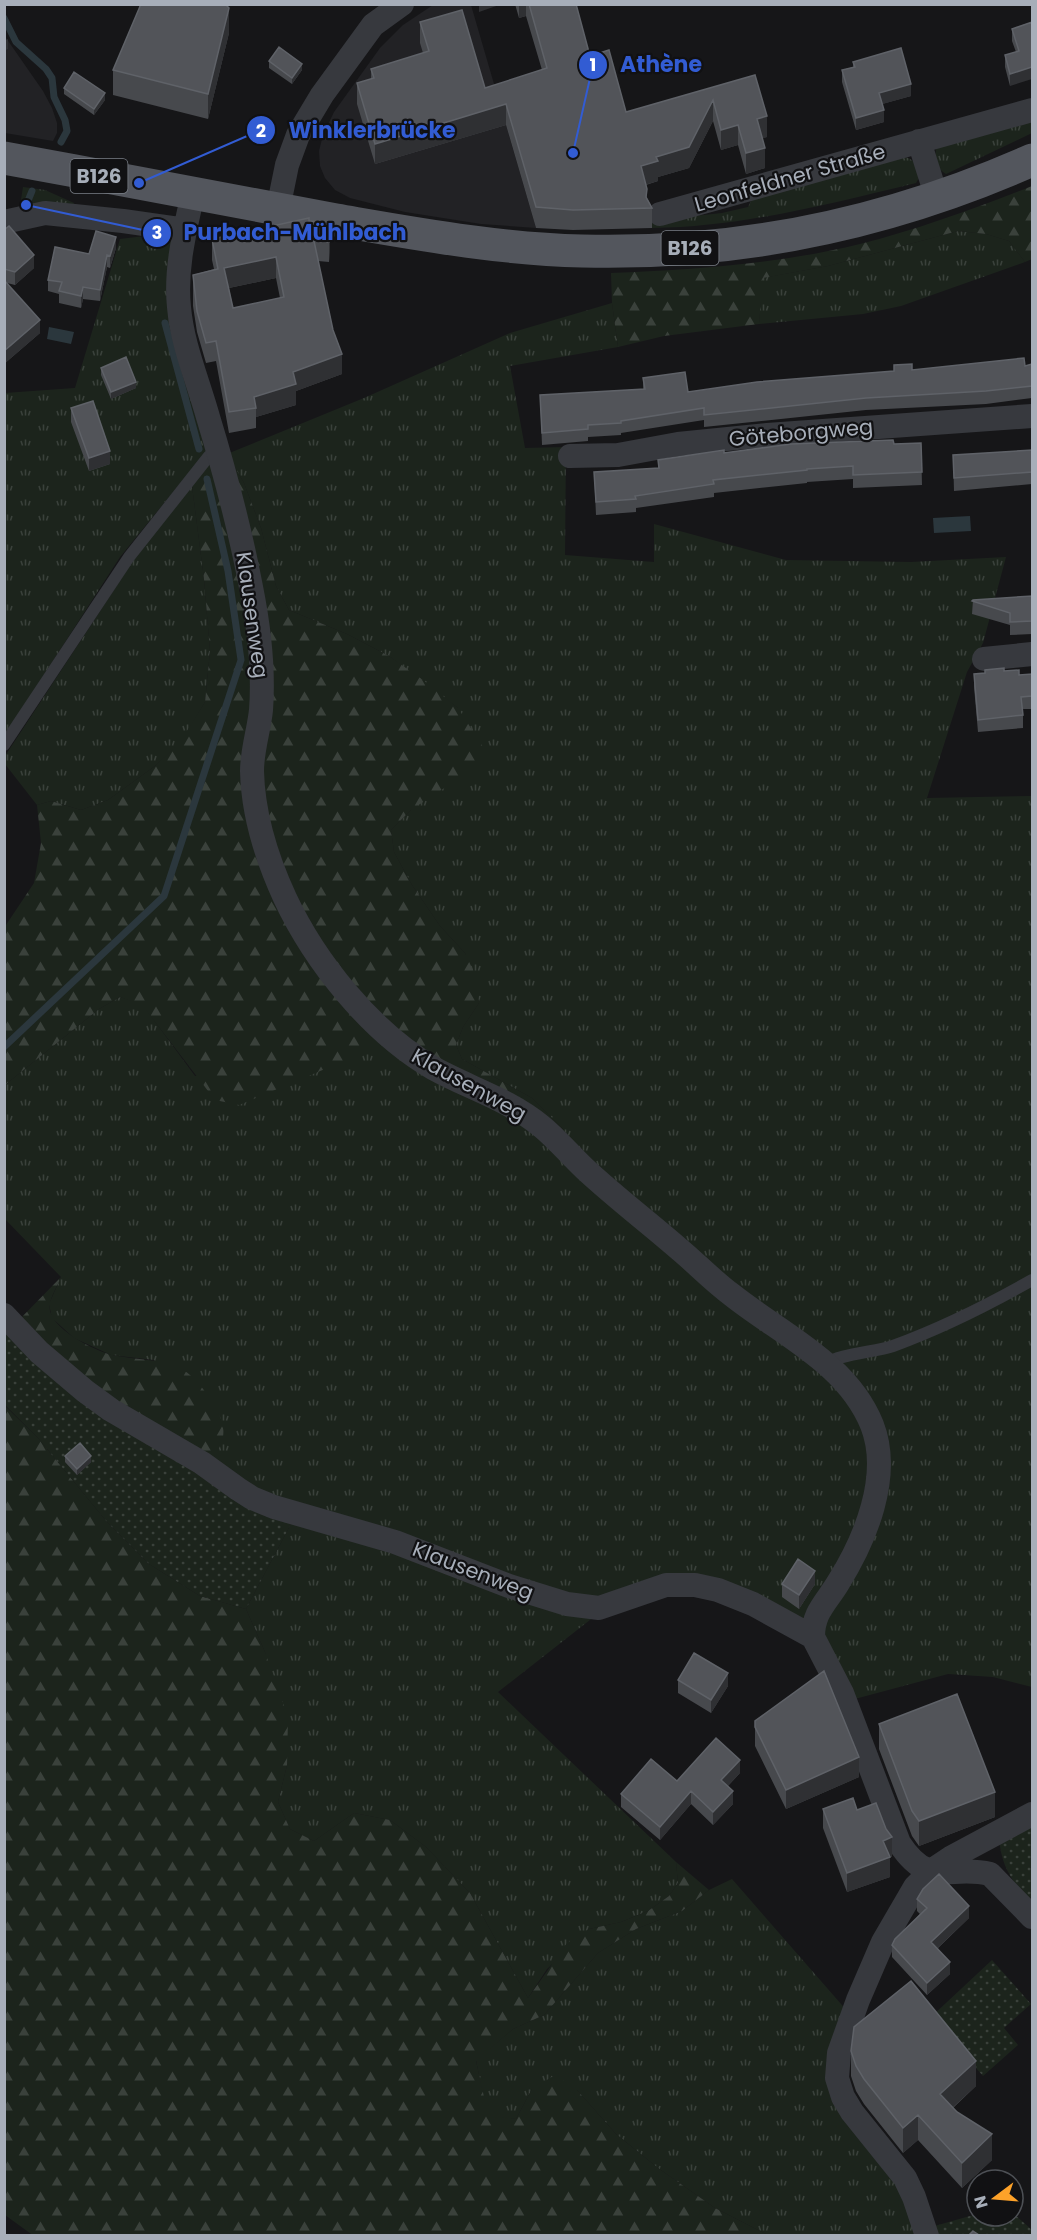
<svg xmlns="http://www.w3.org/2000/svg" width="1037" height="2240" font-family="Poppins,sans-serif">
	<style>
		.built { fill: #222225 }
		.grass { fill: url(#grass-tufts) }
		.forest { fill: url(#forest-firs) }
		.garden { fill: url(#garden-dots) }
		.water { fill: #2b373d }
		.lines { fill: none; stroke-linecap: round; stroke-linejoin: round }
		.stream { stroke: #2b373d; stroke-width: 7 }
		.service { stroke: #37393e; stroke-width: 12 }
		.minor { stroke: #37393e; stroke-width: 24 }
		.primary { stroke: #53565d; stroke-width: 33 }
		.wall { fill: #47494d; fill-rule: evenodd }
		.shaded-wall { fill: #2f3033 }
		.building { fill: #525459; stroke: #5f6268; stroke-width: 1.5; fill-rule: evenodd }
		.labels { text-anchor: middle; stroke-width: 4.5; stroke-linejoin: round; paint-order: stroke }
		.shield { fill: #111113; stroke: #7a7f87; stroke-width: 1.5 }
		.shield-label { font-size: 20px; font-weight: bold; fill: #a7aeb9 }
		.street-label { font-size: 21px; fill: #a7aeb9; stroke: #111113 }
		.leader { fill: none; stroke: #325cd3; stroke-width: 2 }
		.callout-dot { fill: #325cd3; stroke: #111113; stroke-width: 2 }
		.mark-label { font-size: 18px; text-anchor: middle; font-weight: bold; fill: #fff }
		.callout-label { font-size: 22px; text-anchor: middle; font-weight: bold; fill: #325cd3; stroke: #111113; stroke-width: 4.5; stroke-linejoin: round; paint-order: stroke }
	</style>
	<defs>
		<pattern id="grass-tufts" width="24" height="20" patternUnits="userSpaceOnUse" patternTransform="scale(1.5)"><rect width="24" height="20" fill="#1c241c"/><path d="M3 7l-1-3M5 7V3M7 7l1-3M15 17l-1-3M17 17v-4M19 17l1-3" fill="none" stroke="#3a413b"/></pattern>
		<pattern id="forest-firs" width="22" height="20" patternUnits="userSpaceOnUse" patternTransform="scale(1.5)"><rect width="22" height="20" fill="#1c241c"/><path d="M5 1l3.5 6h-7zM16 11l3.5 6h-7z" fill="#3a413b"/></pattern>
		<pattern id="garden-dots" width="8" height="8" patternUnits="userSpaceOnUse" patternTransform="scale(1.5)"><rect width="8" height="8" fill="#1c241c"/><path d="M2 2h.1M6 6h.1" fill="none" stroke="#3a413b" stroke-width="1.8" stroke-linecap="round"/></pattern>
	</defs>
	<rect width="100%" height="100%" fill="#161618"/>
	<!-- built -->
	<path class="built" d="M433,5H471L536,228L481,224L405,212L350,198L335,190L325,178L320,166L319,151L323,135L334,112L380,48L403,25Z
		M4,35L43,91L52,108L57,123V133L53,141L5,133Z"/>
	<!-- grass -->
	<path class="grass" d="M1032,116V133L946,174C935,167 935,161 936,148Z
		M902,156C914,159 918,164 920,176L916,183C828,204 742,227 652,228L650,221L722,213L748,207L754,195Z
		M23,187L45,190L74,203L72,210L19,213Z
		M958,231L986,234L1009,241L1025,262L901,306L863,314L759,324L762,278L828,266Z
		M170,233L175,236L209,448L120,557L5,735V393L75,388L120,239Z
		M612,303L618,347L510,366L525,448L566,447L565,555L654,562V524L786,560L911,562L1006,557L983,643L967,672L927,798L1032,796V1687L993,1677L948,1674L851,1700L818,1626L855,1566L879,1429L795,1332L590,1166L562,1128L532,1098L462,1059L456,1045L463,1027L479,1003L465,953L440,926L412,885L394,852L391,830L411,810L458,708L389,656L347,634L289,610L276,586L261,528L244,483L227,454L364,398L510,333Z
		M192,486L204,579L210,651L205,702L181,742L155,766L108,800L81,810L51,801L37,805L5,764V756L133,561Z
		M120,997L142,1004L195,1076L387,1043L520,1119L843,1387L872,1453L855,1536L805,1619L721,1582L594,1603L271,1501L210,1462L154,1360L111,1355L74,1338L52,1318L49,1304L61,1277L5,1219V1085L99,1009Z
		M292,1522L595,1616L498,1692L676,1862L678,1883L669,1896L648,1911L621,1922L589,1929L547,1969L528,1998L470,1893L426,1847L390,1820L354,1813L314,1841L290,1829L278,1802L287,1765L265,1652L246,1609Z
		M732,1879L848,2012L832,2067L895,2171L920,2235H768L715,2208L658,2168L616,2134L577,2090L532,2089L516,2119L487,2116L476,2060L513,2029L544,2015L598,1953L636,1929L682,1911L709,1890Z"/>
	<!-- forest -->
	<path class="forest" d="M1032,186V259L1025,262L1009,241L986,234L958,231L828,266L763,278L759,324L664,336L618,347L612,303L611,273C694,270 778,264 860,244C919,229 976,208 1032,186Z
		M227,454L244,483L261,528L276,586L289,610L347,634L389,656L423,680L458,708L490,758L411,810L391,830L394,852L412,885L440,926L465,953L477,979L479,1003L463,1027L456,1045L462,1059L532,1098L562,1128L590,1166L413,1047L345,982L289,894L260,803L267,703Z
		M216,462L242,567L268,864L387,1043L239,1105L215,1100L142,1005L120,997L99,1009L5,1085L4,928L34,883L41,843L37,805L51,801L81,810L108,800L155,766L180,742L205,702L210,651L204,579L192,486L208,466Z
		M61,1277C58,1285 52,1294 50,1303C44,1326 93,1350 112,1355C135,1360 157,1358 179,1368C193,1373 209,1396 216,1408C228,1430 225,1442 210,1462L92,1392L19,1320Z
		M4,1405L38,1438L107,1522L149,1564L200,1596L246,1609L265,1652L288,1717L287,1765L278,1802L290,1829L314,1841L354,1813L390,1820L426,1847L470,1893L528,1998L567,1943L589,1929L621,1922L648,1911L669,1896L678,1883L676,1862L709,1890L682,1911L636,1929L598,1953L544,2015L513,2029L476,2061L488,2115L516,2119L532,2089L555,2075L577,2090L616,2134L658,2168L715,2208L768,2235L34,2236L5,2215Z"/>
	<!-- garden -->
	<path class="garden" d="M4,1326L292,1522L246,1609L200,1596L149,1564L107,1522L38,1438L5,1405Z
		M1032,1820V1904C1013,1882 1001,1868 999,1837Z
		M992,1960L1031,2004L1004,2028L1018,2045L983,2076L931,2017Z
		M1013,2213L1032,2230V2235H934L931,2227L977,2214V2216H1013Z"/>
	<!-- water -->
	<path class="water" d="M49,327L74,332L71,344L47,339Z
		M970,516L971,531L934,533L933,518Z"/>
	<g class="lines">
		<!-- stream -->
		<path class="stream" d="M4,18L16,42L46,69L52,78L54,97L65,120L67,131L61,142
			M23,213L32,191
			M165,323L199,449
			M4,1047L164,896L241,660L228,571L207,479"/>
		<!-- service -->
		<path class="service" d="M4,745L129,557L209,456L219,451
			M826,1364C838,1354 876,1352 893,1346C942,1328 988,1305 1032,1280"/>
		<!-- minor -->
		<path class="minor" d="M919,141L937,198
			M193,193C185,230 175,269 179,307C182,344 198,381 208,417C225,473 240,529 251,587C259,627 264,670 261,710C259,730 252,750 252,771C253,813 267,859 285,898C315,962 371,1032 433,1068C469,1088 508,1099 541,1126C557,1139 570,1155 585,1169C615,1197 648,1222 679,1249C697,1264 713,1281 732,1295C781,1334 847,1363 872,1425C892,1476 865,1540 838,1583C826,1603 813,1612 813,1637
			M278,209L287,165L298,135L322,95L373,25L402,4
			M660,214L1032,110
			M4,222L45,213L123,221L186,230
			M570,456L618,455L678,444L767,435L1032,416
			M984,659L1032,654
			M4,1315L39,1352L85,1391L111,1410L202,1463L238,1489L252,1498L274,1507L395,1542L509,1586L567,1604L599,1608L666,1585H695L718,1590L753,1604L813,1637L842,1693L899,1843C930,1890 949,1864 990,1874L1032,1917
			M927,2236L914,2197L905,2178L852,2112L843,2097L837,2078L839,2053L858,2000L883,1942L915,1887L931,1871L952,1857L1032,1814"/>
		<!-- primary -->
		<path class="primary" d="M4,158C115,178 226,200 336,220C418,234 499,249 582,251C738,255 890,223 1032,160"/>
	</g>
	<!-- wall -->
	<path class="wall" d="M515,4H576L590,56L626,112L755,75L767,137L762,138L765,168L746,174L738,145L721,150L713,121L689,168L658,177V181L646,185L647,198L652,208V228L573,230L536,228L506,125L375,164L357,104V83L371,79V69L423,53L420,43V22L485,88L542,70L526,16L519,18Z
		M1032,22L1010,86L1005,67V55L1016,52L1012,41V29Z
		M229,33L208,119L113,95V70Z
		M269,61L302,70L292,84L269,68Z
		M853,62L911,96L882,104L884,122L856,130L842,82V70L853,67Z
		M64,88L105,100L94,115L64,94Z
		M309,221L330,243L329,262L318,261L342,374L296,391V405L256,417V428L229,433L216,361L206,363L197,332L193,306V275L214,269L212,260V239ZM276,278L280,298L233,308L229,288Z
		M4,230L34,268L15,285L7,283L40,333L4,364Z
		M116,248L110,268L107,267L100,301L83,299L81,308L59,303V294L48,291V280L89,254Z
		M1032,364V398L986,404L866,410L704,427V420L621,433V435L588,437V441L542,445L540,395L643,389V378L688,392L912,370L1025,366Z
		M101,368L136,388L111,399L101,375Z
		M71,408L110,464L89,471L71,422Z
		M921,443L922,485L853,488V479L807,482V483L714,493V497L636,508V512L596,515L594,472L658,469V460L724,453Z
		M1032,450V484L954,491L953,455Z
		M1032,596V634L1010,635V625L972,614L973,600Z
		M1004,671L1019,675L1032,674V709H1023V728L978,732L974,687V674Z
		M65,1456L91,1462L77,1475L65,1462Z
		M782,1584H815L799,1609L782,1597Z
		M678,1680L728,1686L711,1713L678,1693Z
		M755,1721L859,1777L786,1809L755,1746Z
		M879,1724L995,1817L919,1846L912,1836L879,1749Z
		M740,1773L728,1786L733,1804L713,1825L691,1804L660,1840L621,1807V1794L677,1781Z
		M823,1809L857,1810L892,1857H890V1877L847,1892L823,1828Z
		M917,1899L969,1918L938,1948L950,1974L927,1995L892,1957V1945L920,1914L917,1911Z
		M851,2051L976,2086L953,2108L992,2160L962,2188L918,2140L903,2153L864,2104L856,2091L851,2076Z"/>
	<!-- shaded-wall -->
	<path class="shaded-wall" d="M479,4H502L479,12Z
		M519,4H526V16L519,18Z
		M229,8V33L208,119V94Z
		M8,39V49L4,51V41Z
		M302,64V70L292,84V78Z
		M1032,67V79L1010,86V74Z
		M911,84V96L879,105V93Z
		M105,93V100L94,115V109Z
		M713,100V121L689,168L658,177V181L641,186V166L656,157Z
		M506,104V125L375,164V144Z
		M884,110V122L856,130V118Z
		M767,116V137L757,140V119Z
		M738,125V145L721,150V130Z
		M765,148V168L746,174V153Z
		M330,223V243L329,262V242Z
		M116,237V248L110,268V256Z
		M34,255V268L15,285V272Z
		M107,255V267L100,301V290Z
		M276,257V278L224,289V268Z
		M83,287V299L81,308V296Z
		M40,320V333L4,364V351Z
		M342,354V374L296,391V405L256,417V408L254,397L293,372Z
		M136,382V388L111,399V392Z
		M110,451V464L89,471V458Z
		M5,1227V1240L4,1241V1228Z
		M91,1456V1462L77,1475V1469Z
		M815,1571V1584L799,1609V1595Z
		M728,1673V1686L711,1713V1700Z
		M859,1757V1777L786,1809V1790Z
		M740,1760V1773L721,1793V1780Z
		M691,1791V1804L660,1840V1827Z
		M733,1791V1804L713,1825V1812Z
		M995,1792V1817L919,1846V1821Z
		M892,1837V1857H890V1877L847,1892V1873L883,1841Z
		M969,1906V1918L931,1954V1942Z
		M950,1962V1974L927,1995V1983Z
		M976,2061V2086L940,2119V2094Z
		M918,2115V2140L903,2153V2128Z
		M992,2134V2160L962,2188V2163Z"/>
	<!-- building -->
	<path class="building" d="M141,4H225L229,8L208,94L113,70Z
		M529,4H576L590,56L609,50L626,112L755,75L767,116L757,119L765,148L746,153L738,125L721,130L713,100L689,147L656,157L658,161L641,166L647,189L646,197L652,208L573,210L536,207L506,104L375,144L357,83L374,78L371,69L429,51L420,22L462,10L485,88L547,68Z
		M1032,22V67L1010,74L1005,55L1019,51L1012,29Z
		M279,47L302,64L292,78L269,61Z
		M901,48L911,84L879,93L884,110L856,118L842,70L855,67L853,62Z
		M74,72L105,93L94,109L64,88Z
		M309,218V221L330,223L329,242L314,241L333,330L342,354L293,372L296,384L254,397L256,408L229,412L216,341L206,343L197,311L193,275L218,269L212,239ZM276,257L284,297L233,308L224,268Z
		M9,226L34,255L15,272L4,269V230Z
		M96,231L116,237L110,256L107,255L100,290L83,287L81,296L59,291L62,282L48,280L55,247L89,254Z
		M4,280L40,320L4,351Z
		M126,357L136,382L111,392L101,368Z
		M1024,358L1025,366L1032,364V386L986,391L866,398L704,415V408L621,421V423L588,425V429L542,433L540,395L645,389L643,378L685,372L688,392L757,382L894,371V365L912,364V370Z
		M93,401L110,451L89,458L71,408Z
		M893,440L894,444L921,443L922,472L853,475V466L807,469V470L713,480L714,484L635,496L636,499L596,502L594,472L659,468L658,460L724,450V453L791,444Z
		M1032,450V472L954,478L953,455Z
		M1032,596V621L1010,622V613L972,601L973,600Z
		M1004,668V671L1019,670V675L1032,674V696L1021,697L1023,715L978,720L974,674L985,673V670Z
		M80,1443L91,1456L77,1469L65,1456Z
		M798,1559L815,1571L799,1595L782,1584Z
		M694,1653L728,1673L711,1700L678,1680Z
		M824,1671L859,1757L786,1790L755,1727V1721Z
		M957,1694L995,1792L919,1821L912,1811L879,1724Z
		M716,1738L740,1760L721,1780L733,1791L713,1812L691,1791L660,1827L621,1794L651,1759L677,1781Z
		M853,1798L857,1810L876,1803L886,1829L892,1837L883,1841L890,1857L847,1873L823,1809Z
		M939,1874L969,1906L931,1942L950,1962L927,1983L892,1945L895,1939L927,1908L917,1899L923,1889Z
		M911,1981L976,2061L940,2094L957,2112L992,2134L962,2163L918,2115L903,2128L864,2079L856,2066L851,2051L854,2027Z
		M973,2231L979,2235H969Z"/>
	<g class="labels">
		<!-- shield labels -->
		<g class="shield">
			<rect x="70.5" y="159" width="57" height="34" rx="4.5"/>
			<rect x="661.5" y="231" width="57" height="34" rx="4.5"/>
		</g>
		<g class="shield-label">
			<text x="99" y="183">B126</text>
			<text x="690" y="255">B126</text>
		</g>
		<!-- street labels -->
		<g class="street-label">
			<text transform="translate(790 178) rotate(-16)" y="7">Leonfeldner Straße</text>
			<text transform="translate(801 433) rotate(-5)" y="7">Göteborgweg</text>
			<text transform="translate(252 615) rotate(82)" y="7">Klausenweg</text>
			<text transform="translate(469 1085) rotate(29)" y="7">Klausenweg</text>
			<text transform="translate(473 1571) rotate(21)" y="7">Klausenweg</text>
		</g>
	</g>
	<!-- callouts -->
	<path class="leader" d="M573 153L593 65M139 183L261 130M26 205L157 233"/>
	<g class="callout-dot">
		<circle cx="573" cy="153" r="6"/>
		<circle cx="139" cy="183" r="6"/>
		<circle cx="26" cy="205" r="6"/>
		<circle cx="593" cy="65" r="15"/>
		<circle cx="261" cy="130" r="15"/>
		<circle cx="157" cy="233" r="15"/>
	</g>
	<g class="mark-label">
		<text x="593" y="71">1</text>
		<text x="261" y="137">2</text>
		<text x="157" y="239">3</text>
	</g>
	<g class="callout-label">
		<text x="661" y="72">Athène</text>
		<text x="372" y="138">Winklerbrücke</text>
		<text x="295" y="240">Purbach-Mühlbach</text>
	</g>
	<!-- border -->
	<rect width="1037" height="2240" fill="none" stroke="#a7aeb9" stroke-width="12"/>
	<!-- north arrow -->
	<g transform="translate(995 2198) rotate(254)"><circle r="28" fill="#111113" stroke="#4d5055" stroke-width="1.5"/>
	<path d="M0-4.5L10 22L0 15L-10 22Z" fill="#fda229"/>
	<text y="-9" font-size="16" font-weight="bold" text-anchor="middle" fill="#a7aeb9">N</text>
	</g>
</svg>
